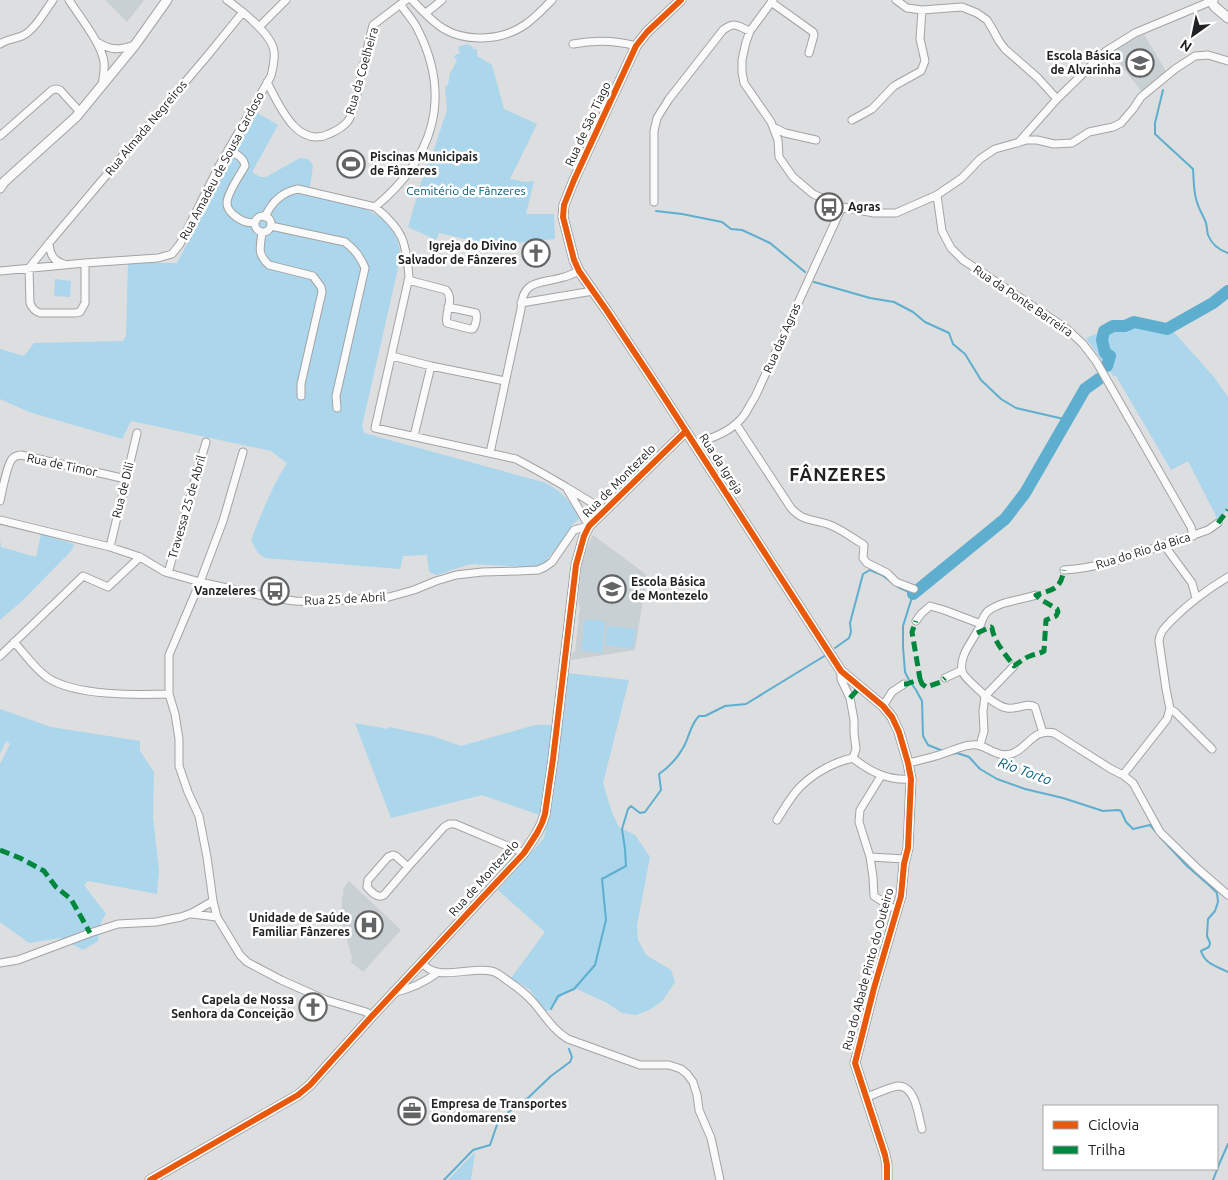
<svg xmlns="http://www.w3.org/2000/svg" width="1228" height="1180" font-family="Ubuntu,sans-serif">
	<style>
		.built { fill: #c8d0d4 }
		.green { fill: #abd6ec }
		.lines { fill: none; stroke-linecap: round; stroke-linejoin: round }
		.stream { stroke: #5daecf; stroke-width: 2 }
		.river { stroke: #5daecf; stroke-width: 12 }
		.street-casing { stroke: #a2a3a5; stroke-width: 9 }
		.secondary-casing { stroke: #a2a3a5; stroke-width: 11 }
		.street { stroke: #fafafa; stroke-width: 7 }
		.secondary { stroke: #fafafa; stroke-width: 9 }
		.quiet { stroke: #00873e; stroke-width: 5; stroke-dasharray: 10 5; stroke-linecap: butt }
		.cycleway-casing { stroke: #fff; stroke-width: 9 }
		.cycleway { stroke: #e8590c; stroke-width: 6 }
		.labels { text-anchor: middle; stroke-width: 5; stroke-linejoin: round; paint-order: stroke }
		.poi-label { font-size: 12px; font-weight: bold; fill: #202223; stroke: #fff; text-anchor: end }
		.street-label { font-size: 12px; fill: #202223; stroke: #fff }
		.park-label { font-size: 12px; fill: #005b7a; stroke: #fff }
		.water-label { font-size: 14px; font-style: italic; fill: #065f7f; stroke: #fff }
		.district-label { font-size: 18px; font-weight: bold; letter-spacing: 1px; fill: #202223; stroke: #fff }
	</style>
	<rect width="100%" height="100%" fill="#dcdee0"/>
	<!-- built -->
	<path class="built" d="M105,0H144L127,22Z
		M1144,34L1167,73L1142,92L1111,53L1124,43L1140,36L1141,37Z
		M593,535L647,575L635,650L571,660L572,654L575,651L580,607L578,604L582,563L586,549Z
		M349,881L401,930L363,972L351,962L352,957L341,921L342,897L344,894L343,889Z"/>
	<!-- green -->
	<path class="green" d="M467,44L473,47V49H477V56L492,65L504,109L537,124L510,179L525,182L534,181L526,214H554L555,239L492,245L439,233L436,240L408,227L426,166L430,161L447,110L445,86L448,85L450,73L457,61L454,56L460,53L458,47Z
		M256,112L278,125L252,172L260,177H266L300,158L308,159L313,165L309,194C348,203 395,207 401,255L362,426L364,433L546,483C564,494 570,500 579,519L573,524L558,547L542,565L530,567L470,564L437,575L429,572L427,555L403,556L400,569L265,558L258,553L251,540C261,514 272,487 287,463L271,451L131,421L122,439L29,412L0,399V349L24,356L34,343L123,341L126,336L128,263H177Z
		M55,279L71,281L70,297L54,296Z
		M1154,325L1170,331L1172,330L1214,377L1228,397V509L1218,520L1188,461L1171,470L1116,376H1113L1086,338L1107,329Z
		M41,534L74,544L72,550L22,601L0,620V539L1,547L36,557Z
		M585,619L605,621L602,653L581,650Z
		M607,626L636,629L633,649L605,645Z
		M558,672L629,680L603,783L612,813L619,827L635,835L650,857L637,925L638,940L646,955L671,970L675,982L663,1000L651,1009L636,1015L622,1013L607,1003L577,989L563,994L551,1009L545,1012L530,990L511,978L545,932L498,890L544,838L548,818L482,795L391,818L355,723L388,729L389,727L432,736L461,746L535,725H554Z
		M0,709L51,727L140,741V751L154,772L153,818L159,870L157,894L88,881L84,885L106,914L101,922L98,941L83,950L60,938L29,943L0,922V764L10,744L6,741L0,754Z
		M475,1152L471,1180H448Z"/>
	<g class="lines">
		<!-- stream -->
		<path class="stream" d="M1163,90L1155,123V134L1193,169C1194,181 1193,193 1198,205C1200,211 1204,217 1206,223C1207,227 1207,231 1208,235C1212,245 1219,250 1228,253
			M656,211L682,214L722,222L731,229L742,230L770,243L805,272
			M814,282L870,298L894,302L913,312L925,322L949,333L953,344L965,354L981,380L1001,399L1016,408L1068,420
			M835,648L849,638L851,632L850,623L863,574L870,570L882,575L898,587L913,594L903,626V647L905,672L909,680L916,690L922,701L923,736L928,745L943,751
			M952,754L957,753L969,757L980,769L997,779L1025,789L1063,798L1103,811L1118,810L1121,811L1126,822L1133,829L1150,825L1157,833
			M1160,837L1187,866L1210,886L1217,893L1218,902L1215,911L1208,919L1207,936L1210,943L1209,947L1201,951C1205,964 1216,966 1228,972
			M551,1009L558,996L574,989L595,965L606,920L602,879L626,866L625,849L622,829L628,809L631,806L640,813L645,812L661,790L659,774C669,767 677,759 683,748C689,738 690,725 699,716H705L725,706L746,704L826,655
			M444,1180L473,1150L490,1145L499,1119L529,1097L551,1076L570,1062L572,1057L569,1049
			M1213,1180L1220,1162L1228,1144"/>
		<!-- river -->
		<path class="river" d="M1107,366L1110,356L1105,353L1102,340L1104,331L1113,326H1125L1134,322L1167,329L1213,303L1228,291
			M913,594L1005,519L1025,493L1085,389L1099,379"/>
		<!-- street casing -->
		<g class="street-casing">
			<path id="street" d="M69,0C79,16 102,44 104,62C105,70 103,78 102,86
				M412,0C422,10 432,22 444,29C468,43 504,40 526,24C536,17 543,9 552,0
				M773,0L750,31L746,42L742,60V72L744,83L771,122L778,140L779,157L793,177L813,194L842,207L874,213H896L937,195L962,178L980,159L995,149L1027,140H1037L1054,144L1072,143L1089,132L1113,127L1121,123L1133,109L1141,97L1175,69L1195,56L1208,55L1228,61
				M896,0L907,8L922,10L962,7L977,13L987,20L993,30L999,41L1005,49L1038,78L1057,99
				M771,2L813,32L814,35L809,53
				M426,13L442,0
				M259,27L286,0
				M97,42C112,51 118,50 135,45
				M0,44C7,39 15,39 22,36C34,31 45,11 53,0
				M573,44C594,40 615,40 636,46
				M267,82C279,105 297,149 329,134C336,131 344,126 348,121C354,113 357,94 359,84C364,64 368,45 373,25L406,0
				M852,120L872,109L894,86L921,71L925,61L920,39L922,10
				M773,127L785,133L816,140
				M0,136L52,90L56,89L60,90L80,112
				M1018,143L1057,99L1106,51L1135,33L1214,0
				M228,150C236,154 244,157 245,166C240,175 227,193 227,203C227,209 231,213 235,216C241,221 247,223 254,223
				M937,195L942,231L951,248L963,260L1067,329L1083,344L1096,361L1191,527L1193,536
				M654,202V131L657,118L669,99L723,30C736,21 736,26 750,31
				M375,207C432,160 453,99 418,30C414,21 406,13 401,5
				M255 224a8 8 0 1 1 16 0a8 8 0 1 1-16 0Z
				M265,217C272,201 282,192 298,189L375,207C403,230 406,241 409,277L375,428L516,459L540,472L566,487
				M271,226L345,242C355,250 360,256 365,268L336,396L337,408
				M262,233C260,248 257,254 269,265L313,276L321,287L322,292L301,384V396
				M49,243C50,254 53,261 64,264
				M85,263V303L80,312L76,313H40C34,311 32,308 30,303L29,268L49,243L208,55L243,12
				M0,271L85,263L158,258L172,254L180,244L219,166L271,76C273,68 275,60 274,52C273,35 241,10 227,0
				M408,280L446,290C455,300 444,312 447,323L470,329H473C476,325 477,318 476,313L448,307
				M521,303L593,291
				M392,356L431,366L505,381
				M736,424L791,508C803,522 815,519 830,525C841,529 854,539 864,545L863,558L867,563L887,573L896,582L914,589
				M414,436L431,366
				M695,444C714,437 732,432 745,414C748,409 751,403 755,397L842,207
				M243,452L223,521L200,582L169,655V694L175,714L179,739V766L188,792L199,816L207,857L213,901L217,917L240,955L247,962L281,980L326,1000L366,1012L372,1016
				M490,453L521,309C522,278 542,284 564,277C569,276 574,273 579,271
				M0,501C2,492 7,463 13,458C16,455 17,456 21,455L126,479
				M0,520L110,547L140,557L165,572L200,582L273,598L295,601L317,602L389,597L414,590L436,581L456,575L482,572L518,571L538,570L545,567L552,562L574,530L589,526L566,487L604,510
				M1164,545L1192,583L1196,598
				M110,547L137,433
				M1064,570C1098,568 1126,558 1157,547C1174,541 1192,536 1208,530L1218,523
				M168,573L206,442
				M916,621L921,614L930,606L944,610L981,624
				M14,642C25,654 35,669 48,678C76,696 136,695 169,694
				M0,656L83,576L108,587L140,557
				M1014,666L985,696C992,700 999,707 1007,708C1016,710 1027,702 1035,707L1043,733
				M841,671V679L850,698L854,720V733L856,749L853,758
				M945,678L962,670
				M883,706L892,692L904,684
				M1170,709L1175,712L1212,749
				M980,745L984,731L983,711L985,696C980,690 963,677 962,671C959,655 973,641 979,628C982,622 983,615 988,611C1001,601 1021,600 1036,595
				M908,763C919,760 931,758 942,754C952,751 961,746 971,745C986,743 994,758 1011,754C1028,749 1032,728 1054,733L1111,769L1123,775L1133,783L1160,832L1198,869L1228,895
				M1123,775L1167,719L1170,709L1166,689L1159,641C1160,631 1165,628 1171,621C1189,603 1206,590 1228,577
				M881,776L860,810L859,822L870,857L873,877L874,896L891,907L897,909
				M777,820C784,809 791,796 800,787C814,773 834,762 853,758C870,772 888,781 911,779
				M393,855L396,856L408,867L384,895C377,899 372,892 367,887L368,880L388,857Z
				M870,857L905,859
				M408,867L444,827L449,824H455L524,853
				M192,914L217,917
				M422,962C435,983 470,966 491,971C497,972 503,977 508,981C517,987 527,995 534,1003C545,1016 554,1031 568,1039L640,1065H669L681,1069L687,1074L693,1082L697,1095L699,1110L711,1138L720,1180
				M0,963L18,960L90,933L118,924L156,922L181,917L192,913L213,901
				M393,993C409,989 424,983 437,973
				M867,1097C875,1094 890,1087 898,1086C916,1086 918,1115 922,1129"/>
		</g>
		<!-- secondary casing -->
		<g class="secondary-casing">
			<path id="secondary" d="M681,0L647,32L636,46L574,180L564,205L563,217L574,260L579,271L607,311L660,391L841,671L883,706L892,717L899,732L908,763L911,779L908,848L904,864L901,896L874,988L855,1063L885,1155L887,1165V1180
				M1210,0L1215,7L1228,18
				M0,188L4,182L76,117L135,45L167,0
				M150,1180L298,1095L310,1085L372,1016L524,853L537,833L542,823L545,814L553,759L576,565L584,536L589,526L686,431"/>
		</g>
		<!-- street -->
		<use href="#street" class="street"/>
		<!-- secondary -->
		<use href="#secondary" class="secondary"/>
		<!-- quiet -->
		<path class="quiet" d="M1218,523L1228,510
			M977,633L991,627L992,628C994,642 1006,655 1014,666C1019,663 1024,658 1030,656C1035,654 1039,654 1044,651L1046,620L1056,616L1058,612L1057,609L1040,599L1036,595C1054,589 1060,590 1064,570
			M920,679L922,684L926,687L941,682L945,678
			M904,684H907L920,679L912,632L916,621
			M850,698L860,687
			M0,850L20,858L44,871L56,887L71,899L90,933"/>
		<!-- cycleway casing -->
		<g class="cycleway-casing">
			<path id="cycleway" d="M681,0L647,32L636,46L574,180L564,205L563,217L574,260L579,271L607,311L660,391L841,671L883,706L892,717L899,732L908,763L911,779L908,848L904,864L901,896L874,988L855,1063L885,1155L887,1165V1180
				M150,1180L298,1095L310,1085L372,1016L524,853L537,833L542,823L545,814L553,759L576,565L584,536L589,526L686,431"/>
		</g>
		<!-- cycleway -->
		<use href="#cycleway" class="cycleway"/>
	</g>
	<!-- icons -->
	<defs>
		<g id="school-ring" transform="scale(1.4375)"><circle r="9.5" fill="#fff" stroke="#626465" stroke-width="1.5"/><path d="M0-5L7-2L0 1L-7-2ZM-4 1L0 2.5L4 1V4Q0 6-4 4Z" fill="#626465"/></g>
		<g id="stadium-ring" transform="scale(1.4375)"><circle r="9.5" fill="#fff" stroke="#626465" stroke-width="1.5"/><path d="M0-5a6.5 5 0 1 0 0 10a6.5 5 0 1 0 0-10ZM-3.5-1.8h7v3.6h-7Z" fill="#626465"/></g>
		<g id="bus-ring" transform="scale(1.4375)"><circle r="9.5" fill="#fff" stroke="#626465" stroke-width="1.5"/><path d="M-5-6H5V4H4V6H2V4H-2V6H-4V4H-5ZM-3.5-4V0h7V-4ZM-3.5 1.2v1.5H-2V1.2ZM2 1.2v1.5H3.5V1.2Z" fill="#626465"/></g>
		<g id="church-ring" transform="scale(1.4375)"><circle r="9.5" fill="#fff" stroke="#626465" stroke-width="1.5"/><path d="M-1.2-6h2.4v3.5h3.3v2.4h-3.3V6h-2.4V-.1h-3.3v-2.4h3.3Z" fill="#626465"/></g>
		<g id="hospital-ring" transform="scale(1.4375)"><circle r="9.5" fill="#fff" stroke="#626465" stroke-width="1.5"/><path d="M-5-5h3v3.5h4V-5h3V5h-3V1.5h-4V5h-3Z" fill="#626465"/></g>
		<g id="office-ring" transform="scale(1.4375)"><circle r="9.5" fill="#fff" stroke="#626465" stroke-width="1.5"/><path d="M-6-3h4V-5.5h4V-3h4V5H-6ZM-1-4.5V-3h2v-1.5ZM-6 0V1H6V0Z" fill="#626465"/></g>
	</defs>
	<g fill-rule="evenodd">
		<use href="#school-ring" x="1140" y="63"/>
		<use href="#stadium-ring" x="351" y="164"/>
		<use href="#bus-ring" x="829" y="207"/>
		<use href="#church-ring" x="536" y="253"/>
		<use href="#school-ring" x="612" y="589"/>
		<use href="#bus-ring" x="275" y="591"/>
		<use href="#hospital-ring" x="369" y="925"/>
		<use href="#church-ring" x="313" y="1007"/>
		<use href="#office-ring" x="412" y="1111"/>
	</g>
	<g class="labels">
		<!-- poi labels -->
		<g class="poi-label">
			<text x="1121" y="60">Escola Básica<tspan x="1121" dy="14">de Alvarinha</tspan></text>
			<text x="370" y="161" text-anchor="start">Piscinas Municipais<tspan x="370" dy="14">de Fânzeres</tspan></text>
			<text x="848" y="211" text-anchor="start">Agras</text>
			<text x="517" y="250">Igreja do Divino<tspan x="517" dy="14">Salvador de Fânzeres</tspan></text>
			<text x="631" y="586" text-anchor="start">Escola Básica<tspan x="631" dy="14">de Montezelo</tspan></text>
			<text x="256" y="595">Vanzeleres</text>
			<text x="350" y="922">Unidade de Saúde<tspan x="350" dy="14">Familiar Fânzeres</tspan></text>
			<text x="294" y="1004">Capela de Nossa<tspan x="294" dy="14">Senhora da Conceição</tspan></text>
			<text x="431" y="1108" text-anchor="start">Empresa de Transportes<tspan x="431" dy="14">Gondomarense</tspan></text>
		</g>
		<!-- street labels -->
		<g class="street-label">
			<text transform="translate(362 71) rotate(-74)" y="4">Rua da Coelheira</text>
			<text transform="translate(588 124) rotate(-65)" y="4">Rua de São Tiago</text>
			<text transform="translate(146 128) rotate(-50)" y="4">Rua Almada Negreiros</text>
			<text transform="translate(222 166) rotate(-62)" y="4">Rua Amadeu de Sousa Cardoso</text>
			<text transform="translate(1023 301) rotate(34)" y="4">Rua da Ponte Barreira</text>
			<text transform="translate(782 338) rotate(-66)" y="4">Rua das Agras</text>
			<text transform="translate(721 464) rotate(57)" y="4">Rua da Igreja</text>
			<text transform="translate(62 465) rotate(12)" y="4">Rua de Timor</text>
			<text transform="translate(619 481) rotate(-45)" y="4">Rua de Montezelo</text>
			<text transform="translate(123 490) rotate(-76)" y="4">Rua de Dili</text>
			<text transform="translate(187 507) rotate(-74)" y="4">Travessa 25 de Abril</text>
			<text transform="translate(1143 551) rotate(-17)" y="4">Rua do Rio da Bica</text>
			<text transform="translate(345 599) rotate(-3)" y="4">Rua 25 de Abril</text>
			<text transform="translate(484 878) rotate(-48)" y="4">Rua de Montezelo</text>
			<text transform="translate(868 969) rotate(-75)" y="4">Rua do Abade Pinto do Outeiro</text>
		</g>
		<!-- park labels -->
		<g class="park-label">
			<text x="466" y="195">Cemitério de Fânzeres</text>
		</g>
		<!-- water labels -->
		<g class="water-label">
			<text transform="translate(1025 771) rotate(20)" y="5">Rio Torto</text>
		</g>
		<!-- district labels -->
		<g class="district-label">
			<text x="838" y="481">FÂNZERES</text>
		</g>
	</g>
	<!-- legend -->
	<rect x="1043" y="1105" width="175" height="65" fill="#ffffff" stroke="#a6a7a7"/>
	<rect x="1053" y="1121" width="25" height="8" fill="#e8590c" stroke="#a6a7a7"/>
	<text x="1088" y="1130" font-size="15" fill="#202223">Ciclovia</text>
	<rect x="1053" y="1146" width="25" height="8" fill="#00873e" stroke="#a6a7a7"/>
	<text x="1088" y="1155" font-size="15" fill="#202223">Trilha</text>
	<!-- north arrow -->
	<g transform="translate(1193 35) rotate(213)" stroke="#ffffff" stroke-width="4" paint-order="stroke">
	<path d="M0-4L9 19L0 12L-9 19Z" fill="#202223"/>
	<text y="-8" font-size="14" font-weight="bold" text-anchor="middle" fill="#202223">N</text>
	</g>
</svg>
